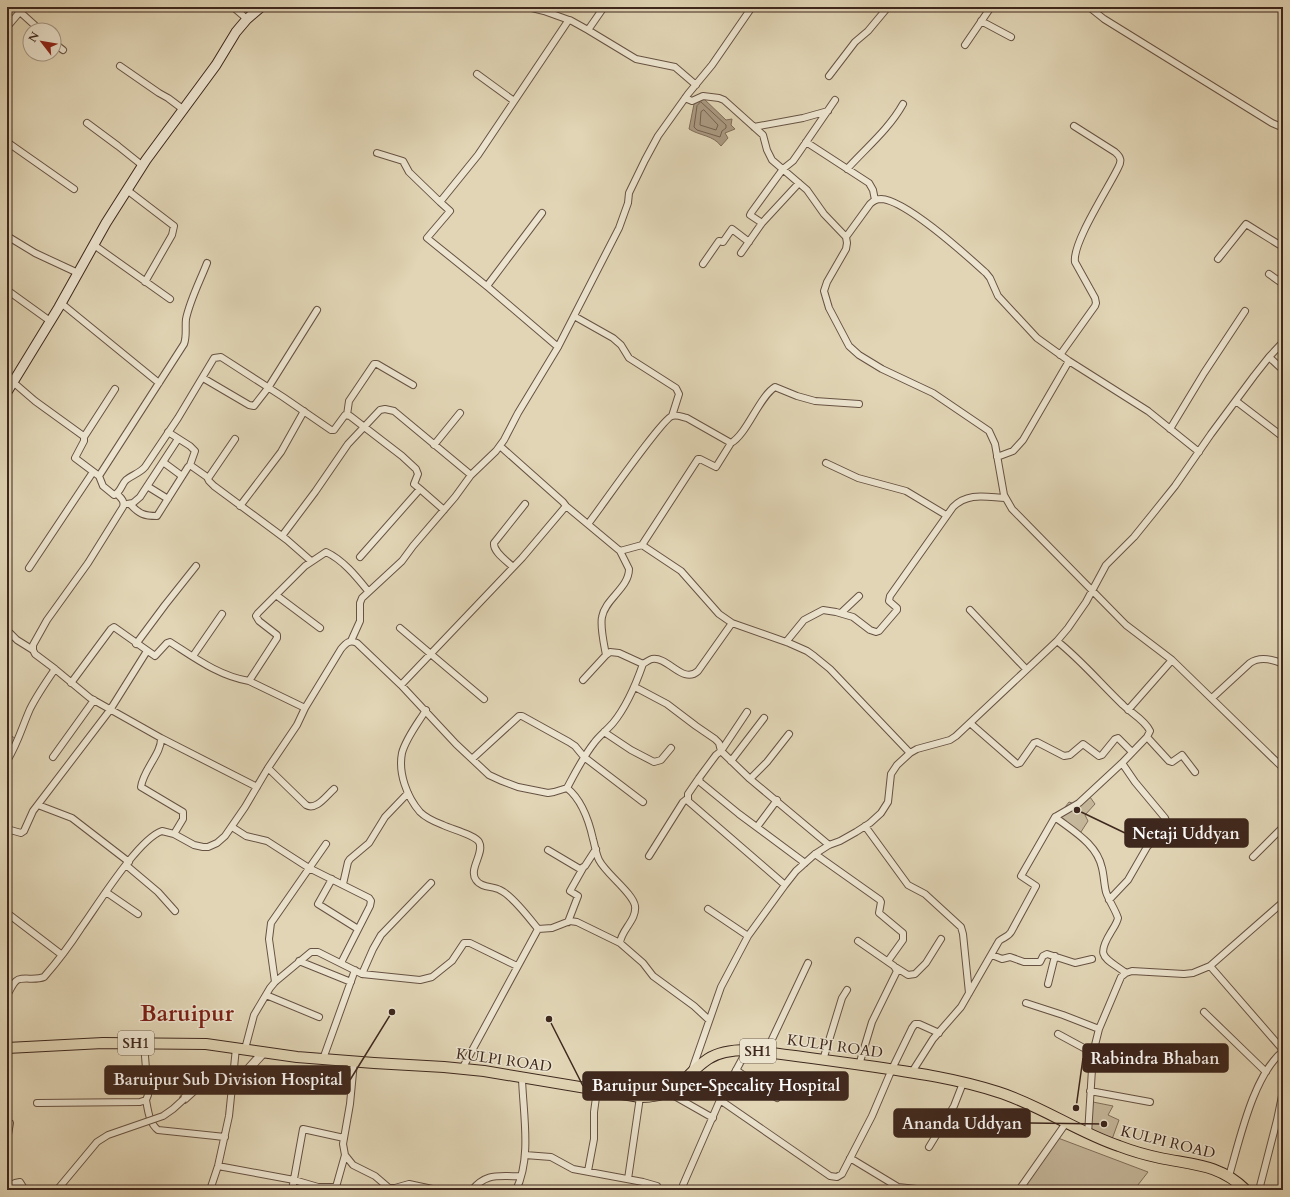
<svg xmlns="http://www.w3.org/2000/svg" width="1290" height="1197" font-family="Cardo,serif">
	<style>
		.green { fill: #c5b79b; stroke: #826f5c }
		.water { fill: #aa9a81; stroke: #7f6c59 }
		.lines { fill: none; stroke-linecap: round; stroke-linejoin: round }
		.shore { stroke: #74604f; stroke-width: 1 }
		.minor-casing { stroke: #675243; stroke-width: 8 }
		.tertiary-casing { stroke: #675243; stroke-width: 10 }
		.secondary-casing { stroke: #3e271d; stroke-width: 11 }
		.primary-casing { stroke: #3e271d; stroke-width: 12 }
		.minor { stroke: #ece4cf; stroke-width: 6 }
		.tertiary { stroke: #ece4cf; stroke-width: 8 }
		.secondary { stroke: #ece4cf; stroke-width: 9 }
		.primary { stroke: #e1d5b5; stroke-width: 10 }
		.minor-bridge-casing { stroke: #675243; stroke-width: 8; stroke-linecap: butt }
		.minor-bridge { stroke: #ece4cf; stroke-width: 6 }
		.labels { text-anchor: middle; stroke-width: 3; stroke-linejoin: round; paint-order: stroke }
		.shield { fill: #ece4cf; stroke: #726052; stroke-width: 1 }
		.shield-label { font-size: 14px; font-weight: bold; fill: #3e271d }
		.street-label { font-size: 15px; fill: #3e271d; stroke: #ece4cf }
		.town-label { font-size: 23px; font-weight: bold; fill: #7a1f14; stroke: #ece4cf }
		.leader { fill: none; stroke: #3e271d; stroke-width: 1.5 }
		.callout-dot { fill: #3e271d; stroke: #ece4cf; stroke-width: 1.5 }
		.callout { fill: #3e271d; stroke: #3e271d; stroke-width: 1.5 }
		.callout-label { font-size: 16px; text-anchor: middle; font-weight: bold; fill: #fff }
	</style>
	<rect width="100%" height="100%" fill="#e1d5b5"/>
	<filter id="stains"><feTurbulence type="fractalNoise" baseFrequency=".005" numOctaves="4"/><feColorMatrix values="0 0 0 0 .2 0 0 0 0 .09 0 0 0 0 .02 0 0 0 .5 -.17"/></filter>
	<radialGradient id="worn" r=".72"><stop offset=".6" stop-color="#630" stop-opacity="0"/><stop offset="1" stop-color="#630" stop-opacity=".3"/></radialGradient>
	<!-- green -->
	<path class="green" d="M7,734L17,739L7,755Z
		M1090,797L1095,804L1085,815L1088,821L1079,835L1058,816L1069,802L1075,804Z
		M1093,1102L1113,1106L1108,1115L1119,1120L1111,1142L1090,1128Z
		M1058,1138L1148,1172L1134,1190H1020Z"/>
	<!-- water -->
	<path class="water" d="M702,97L726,120L732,119L731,125L735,129L725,133L728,138L721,146C713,135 700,136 689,129L694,104L699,98Z"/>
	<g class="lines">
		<!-- shore -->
		<path class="shore" d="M701,102L726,125V128L722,131L720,137L697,130L694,127L697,106Z
			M704,110L718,125L716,130L700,125L701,112Z"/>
		<!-- minor casing -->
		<g class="minor-casing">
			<path id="minor" d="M233,7L247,19
				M528,7L544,11L569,20
				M1089,7L1104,19L1272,123L1279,126H1283
				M19,11L40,30
				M981,21L1011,37
				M7,27L24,7
				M588,30L636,59L675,67L696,85
				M54,43L63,50
				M965,45L991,7
				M120,66L159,93L168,98L184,110
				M477,74L514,101
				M829,76L855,42L868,31L888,7
				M685,98L692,101L703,96L719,98L724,100L763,135L767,150L772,160L807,190L824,214L846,237L847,243L846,249L827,282L824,291L829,308L849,346L859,355L882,369L933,393L989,431L995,444L1004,495L1012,509L1126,625L1172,660L1283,768
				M87,123L118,146L143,166
				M754,127L803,118L828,111
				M7,142L74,189
				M806,142L869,183L873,190L875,200
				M377,153L403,161L409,172L440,202L478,155L568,21L570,20L588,30L604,7
				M847,169C866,148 889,129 903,104
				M127,190L174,226L172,235L145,282
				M440,202L450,211L427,238L489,288L558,347
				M762,223L750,215L751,213L783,169L793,161L800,151L835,100
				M7,236L35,253L78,273
				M846,237L870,204C873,201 876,199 881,199C906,200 966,255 986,273L990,278L998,296L1037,338L1069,361L1148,411L1199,452
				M94,245L170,299
				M741,253L762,223L799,183
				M1218,259L1246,224L1283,247
				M703,264L719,241L723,242L732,229L749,242
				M1269,274L1283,284
				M487,286L542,213
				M7,290L50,321
				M61,303L159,383
				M574,316L613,338L621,345L629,358L676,388L679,394L672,416
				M1060,355L1095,306L1096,303L1095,298L1075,262C1072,243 1109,187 1118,168C1122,161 1121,157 1115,152L1074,126
				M1269,357L1283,370
				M203,378L249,405L254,406L268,388L317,310
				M13,382L35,401L82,435L84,437V441L75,458L99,476L103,486L114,495C121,492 121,485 126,480C132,475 140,473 145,467L178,418L214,358L221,357L283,397L331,430H334L345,415L350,416L402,456L416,469L418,474L414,484L420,489L360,557
				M1236,401L1283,437
				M347,415L349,401L374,364H377L413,385
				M1170,429L1204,373L1245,311
				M168,432L190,446L195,451L190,465
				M84,437L115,389
				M434,445L460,413
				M500,446L563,502L566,506L620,551L629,569C629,588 605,599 602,617C600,627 604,644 606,655
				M997,457L1013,451L1023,440L1069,361
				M163,462L182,476
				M826,463L858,478L906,491L946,515
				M99,476L184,344C187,336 185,327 186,319C190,300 200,281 207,263
				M207,477L209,481L214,486L287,540L311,561
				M147,486L168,499
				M420,489L444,510
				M127,504L133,503L140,497L178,439
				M130,504C139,514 144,516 157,516L188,467L190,465L207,477H209L235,439
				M240,506L281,452L304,411
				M588,524C600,509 661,420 672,416C677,414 682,417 687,418L731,443C747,434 759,397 775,387L797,396L815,401L859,404
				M282,536L315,492L348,444L380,410L385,409L394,411L471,475
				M642,545L698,459H700L716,467L731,443
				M620,551L642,545L681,571L719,614L732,623L789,643L807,651L814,656L830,669L910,753
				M513,567C507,561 493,552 494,543L525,504
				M29,568L93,472
				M276,595L320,628
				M970,610L1026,669
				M841,613L859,596
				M400,628L484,699
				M7,630L17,640L33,650
				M351,641L360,621V603L362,598L402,561L413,546L455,497L471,475L496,451L504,440L518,413L558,347L619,228L628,203L629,193L645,160L658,136L688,94L712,65L752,7
				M1057,641C1081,660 1101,684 1123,705C1131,713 1145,720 1150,731L1147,737L1122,763L1135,782L1165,818L1167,823V826L1147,847L1128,880L1109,900
				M786,642L804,620L823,610L836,612L853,617L870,630L876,632L879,631L897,610V608L889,601L890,596L953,507C968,492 986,497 1005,498
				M136,644L165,605L196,566
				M193,656L222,614
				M55,669L90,698L161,738C162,753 143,770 141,787L183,812V819L174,834
				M583,680L606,655L610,652L619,653L643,664
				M249,681L305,708
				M71,683L111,629L114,627L155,656L167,643L170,642C195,658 219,676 249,681L277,638V635L259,621L256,616L258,613L305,566L326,552C343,560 356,576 368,591
				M401,685L522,558L566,506
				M635,687L667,704L696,726L715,739L719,743L721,751L750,779L829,845
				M1212,698L1250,663C1260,656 1272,659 1283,664
				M426,710C418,723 406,738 402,753C398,773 407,797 420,812C426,818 435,822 443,825C451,829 475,835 479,842C485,853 468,869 476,880C481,888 493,886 500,890C512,895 530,919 538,929
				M1128,710L1172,660
				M747,712L721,751L716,755L699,778L700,782L739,814L805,863
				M970,723L1017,764L1020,763L1034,743L1037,742L1064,756L1070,755L1083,744L1099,756L1102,755L1115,739L1118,738L1132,752
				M604,732L631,750L654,762L661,760L671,748
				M1147,737L1169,761L1172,762L1182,755L1195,772
				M161,738L257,787
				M53,757L94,700
				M472,759L519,716H522L569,742L575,746L584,757L643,802
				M7,761C18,743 22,727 30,709C37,695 46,682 55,669L35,654L33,650V645L47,620L88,563L123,507C125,501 121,498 117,494
				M731,761L764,718
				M1122,763L1079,803L1055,817C1073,831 1097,844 1102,868C1104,876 1104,884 1106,892C1109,901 1115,909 1118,918C1117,923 1114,927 1111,932C1095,958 1105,957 1126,973
				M268,768L306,805C316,811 326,796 334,789
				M699,778L688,794V801L785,885
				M750,779L767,762L789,734
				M567,788C575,773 583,757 594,743C599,736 607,730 613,723C627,706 636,684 643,664C646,662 649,660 652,659C668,656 683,685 698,671L732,623
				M38,805L72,818L129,862
				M865,826L908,885L925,894L961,927L963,934L969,993
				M232,827L246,836L267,841L309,868L369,898L371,901L370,906L341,963
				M757,827L777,800
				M7,829L21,833L24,831L33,811L110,710L147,651
				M548,850L580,869L585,866L596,849
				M815,854L880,900L881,902L879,913L903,933V940L888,961
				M649,856L683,802L688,798
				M1253,857L1283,827
				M126,865L158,892L175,911
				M332,879L318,904L358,929
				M343,884L348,862L350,859L369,843L385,817L408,793
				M7,887V889
				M106,892L138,914
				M708,909L748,936
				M7,913L62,955
				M568,922L578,896L570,891L583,868
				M538,929L552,928L570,921L577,922L620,943
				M858,941L894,966L897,971L872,1022L859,1065
				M992,955L1002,959L1010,957L1024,962H1040L1043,956L1047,954L1075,963L1092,959
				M299,961L351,982
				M1210,966L1283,1050
				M897,968L908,975L915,974L926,963L941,939
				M362,974L373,949L381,935L431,883
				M275,982L269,939L271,923L326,844
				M1048,984L1055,956
				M7,995C10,991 12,985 16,981C21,976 35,981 44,977C58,961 70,945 81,928C97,906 138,839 162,831L174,834L194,845L203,847H208L217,843L225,836L245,807L268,768L297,725L305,708L341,649C346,643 350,639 357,643L401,685L456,744L489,775L502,781L518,787L548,793L554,792L567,788C582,800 589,821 593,839C595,846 596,854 599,860C606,874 633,893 635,906C637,920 621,930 620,943L643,963L653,976L694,1006L709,1020
				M266,995L319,1017
				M1026,1003L1063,1015L1099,1029
				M1204,1012L1266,1072
				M1058,1034L1093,1053
				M245,1049L254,1015L270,988L275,982L311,952H318L362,974L420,980L432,977L452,961L464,943H470L517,966
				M766,1052L808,963
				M323,1059L355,970
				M823,1060L842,998L847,990
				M354,1062L350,1104L343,1144L345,1155L353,1165L375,1176L389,1188H395L409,1184L437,1190
				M462,1069L538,929
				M692,1070L721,987L748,936L785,885L796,871L815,854L829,845L840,841L856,832L870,823L881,813L888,802L891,774L897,765L910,753L917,749L950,740L956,736L1057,641L1068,628L1086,602L1106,565L1134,537L1155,511L1175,486L1211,434L1254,376L1269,357L1283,342
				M736,1070L777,1098
				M912,1072L933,1039L961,1007L999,941C1004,937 1008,937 1011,932L1036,886L1021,876L1055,817
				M1090,1091L1150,1102
				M669,1093L713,1118
				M146,1100C148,1110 149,1123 158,1130L225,1137
				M720,1100L830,1176L837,1177L842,1174L872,1116L892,1069L912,1028L915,1024H919L939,1033
				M37,1103L140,1102L146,1100L148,1095L144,1043
				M7,1122L10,1123L7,1140
				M1088,1134L1093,1053L1099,1029L1121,977L1126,973L1132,971L1184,974L1193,973L1210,966L1283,902
				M929,1147L954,1106L963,1083
				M525,1155L551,1157L573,1169L643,1182L657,1186
				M850,1158L898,1187L926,1190
				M218,1166L294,1180L318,1187H336L345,1155
				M588,1171L594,1139V1112L597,1090
				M1229,1176C1240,1139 1253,1076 1283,1051
				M628,1179L640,1097
				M7,1187L15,1183L20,1182L25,1190
				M210,1190L218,1166L229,1116L236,1048
				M292,1190L303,1129L344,1138
				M472,1190C487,1172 499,1177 520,1176
				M516,1190C532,1158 523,1113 522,1078
				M682,1190L683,1185L720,1100L747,1050
				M1019,1190L1066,1123
				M1259,1190L1277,1120L1283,1091"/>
		</g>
		<!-- tertiary casing -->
		<g class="tertiary-casing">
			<path id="tertiary" d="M184,1099L195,1089L208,1084L232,1083L243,1075L264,1052"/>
		</g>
		<!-- secondary casing -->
		<g class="secondary-casing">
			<path id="secondary" d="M7,392L59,307L106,223L146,160L216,65L236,32L247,19L261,7"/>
		</g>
		<!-- primary casing -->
		<g class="primary-casing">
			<path id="primary" d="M7,1048L103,1043L206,1044L297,1057L374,1063L444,1067L484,1071L640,1097C680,1097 680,1078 708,1059C720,1051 734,1050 747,1050C790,1055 833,1061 876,1067C917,1073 958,1079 998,1092C1040,1105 1077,1132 1119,1146C1132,1151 1146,1155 1160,1158C1194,1165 1219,1164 1246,1190"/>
		</g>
		<!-- minor -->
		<use href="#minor" class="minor"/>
		<!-- tertiary -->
		<use href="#tertiary" class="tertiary"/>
		<!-- secondary -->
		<use href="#secondary" class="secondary"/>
		<!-- primary -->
		<use href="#primary" class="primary"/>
		<!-- minor-bridge casing -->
		<g class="minor-bridge-casing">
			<path id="minor-bridge" d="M57,1190L97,1142L108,1135L163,1116L173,1109L184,1099"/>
		</g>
		<!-- minor-bridge -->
		<use href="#minor-bridge" class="minor-bridge"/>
	</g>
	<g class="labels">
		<!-- shield labels -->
		<g class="shield">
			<rect x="118" y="1031" width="36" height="24" rx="3"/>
			<rect x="740" y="1039" width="36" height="24" rx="3"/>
		</g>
		<g class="shield-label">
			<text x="136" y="1048">SH1</text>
			<text x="758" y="1056">SH1</text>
		</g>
		<!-- street labels -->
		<g class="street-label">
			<text transform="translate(835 1046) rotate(8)" y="5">KULPI ROAD</text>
			<text transform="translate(504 1060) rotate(8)" y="5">KULPI ROAD</text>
			<text transform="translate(1168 1142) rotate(14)" y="5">KULPI ROAD</text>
		</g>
		<!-- town labels -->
		<g class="town-label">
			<text x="187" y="1021">Baruipur</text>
		</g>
	</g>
	<!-- callouts -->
	<path class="leader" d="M1077 810L1125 833M1076 1108L1083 1058M392 1012L350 1080M549 1019L583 1086M1104 1124L1030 1123"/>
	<g class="callout-dot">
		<circle cx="1077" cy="810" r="4"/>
		<circle cx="1076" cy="1108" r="4"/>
		<circle cx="392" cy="1012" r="4"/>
		<circle cx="549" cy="1019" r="4"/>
		<circle cx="1104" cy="1124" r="4"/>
	</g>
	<g class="callout">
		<rect x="1125" y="819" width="123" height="28" rx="4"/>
		<rect x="1083" y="1044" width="145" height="28" rx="4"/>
		<rect x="105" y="1066" width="245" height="28" rx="4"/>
		<rect x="583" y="1072" width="265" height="28" rx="4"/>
		<rect x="894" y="1109" width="136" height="28" rx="4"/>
	</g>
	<g class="callout-label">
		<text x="1186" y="839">Netaji Uddyan</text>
		<text x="1155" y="1064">Rabindra Bhaban</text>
		<text x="228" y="1085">Baruipur Sub Division Hospital</text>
		<text x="716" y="1091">Baruipur Super-Specality Hospital</text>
		<text x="962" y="1129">Ananda Uddyan</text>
	</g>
	<!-- margin -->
	<rect width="1290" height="1197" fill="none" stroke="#e1d5b5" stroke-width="24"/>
	<rect x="8" y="8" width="1274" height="1181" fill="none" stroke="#3e271d" stroke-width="2"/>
	<rect x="12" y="12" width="1266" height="1173" fill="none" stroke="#3e271d"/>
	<!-- north arrow -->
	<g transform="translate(42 42) rotate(301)"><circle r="19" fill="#ece4cf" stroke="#a69888"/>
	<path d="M0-3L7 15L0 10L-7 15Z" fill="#8f2418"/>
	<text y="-6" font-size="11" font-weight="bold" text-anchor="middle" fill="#3e271d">N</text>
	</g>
	<rect width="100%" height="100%" filter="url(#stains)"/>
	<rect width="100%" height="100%" fill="url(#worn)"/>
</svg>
